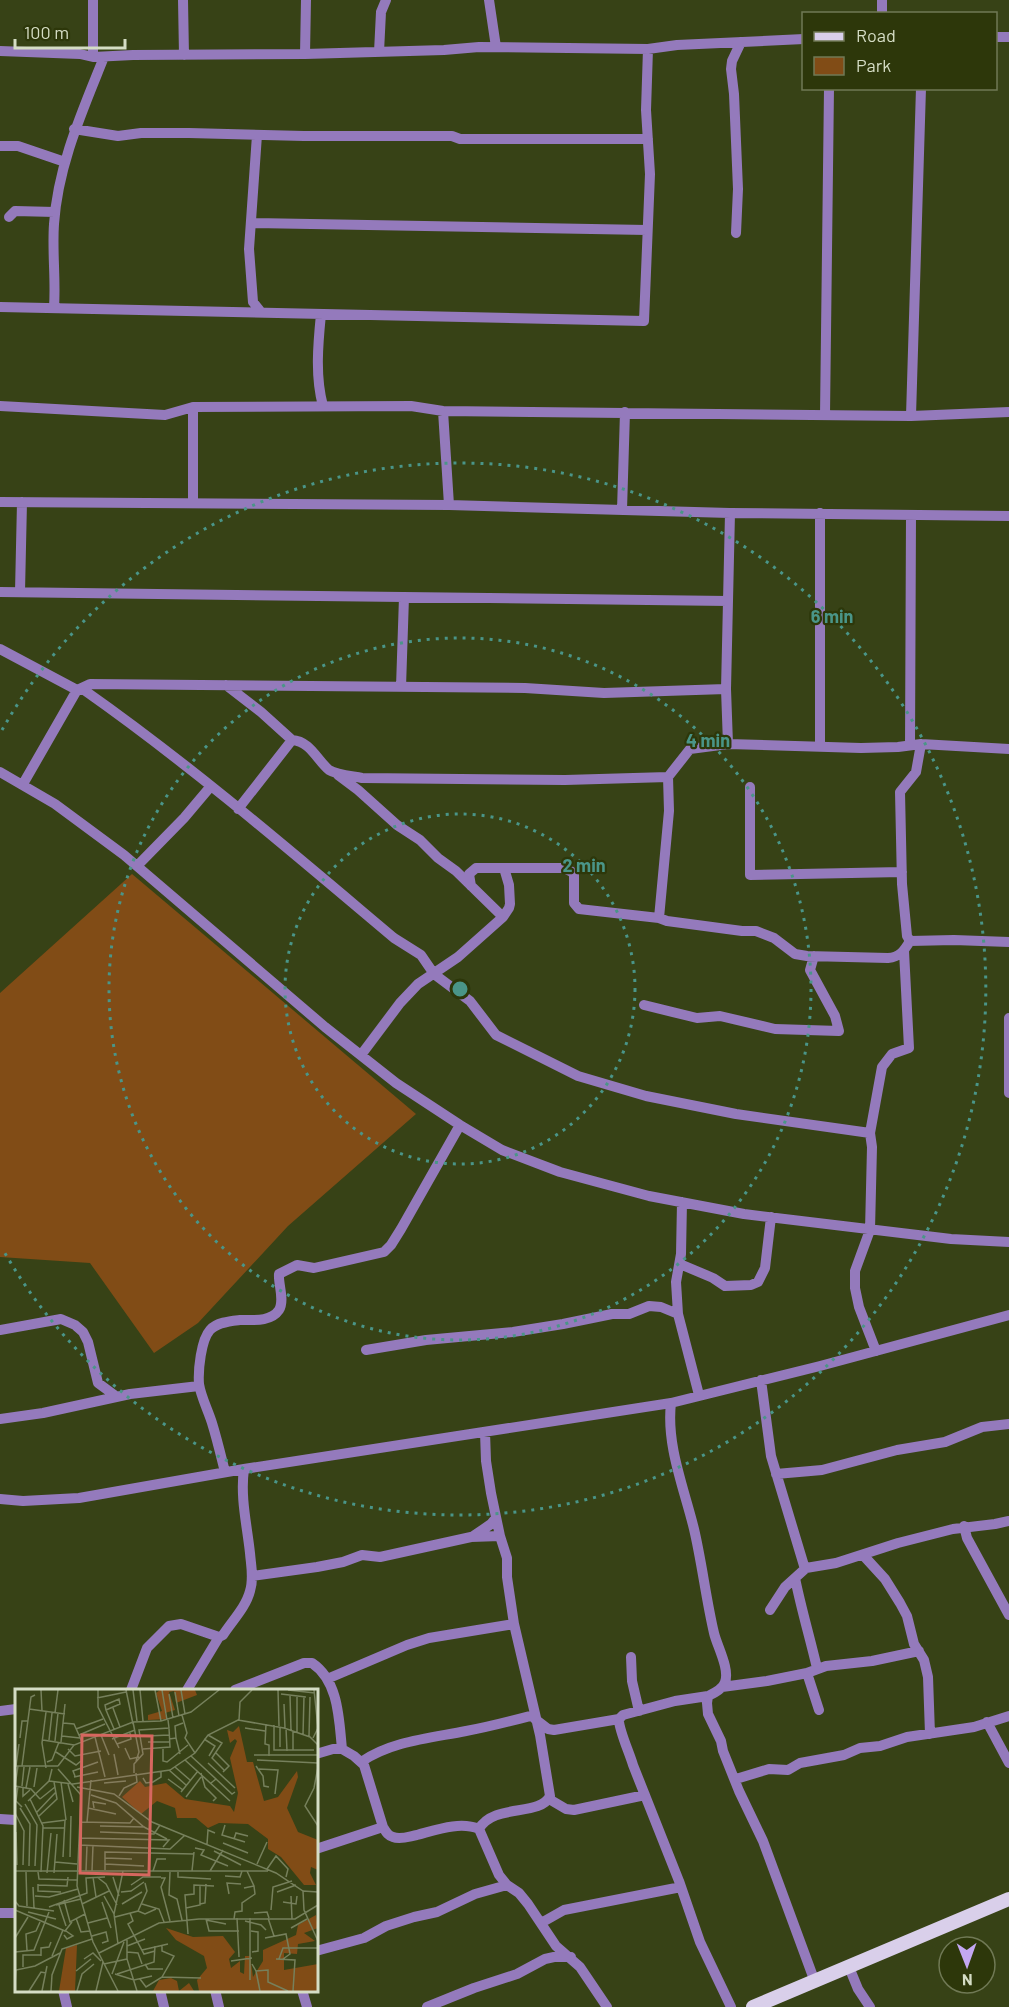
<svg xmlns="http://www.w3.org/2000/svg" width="1009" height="2007" font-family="Barlow,sans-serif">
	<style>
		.green { fill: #814c16 }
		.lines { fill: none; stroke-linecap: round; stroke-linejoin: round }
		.minor { stroke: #947abc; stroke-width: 10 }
		.major { stroke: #d9cfea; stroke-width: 14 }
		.ring { fill: none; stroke: #4a9588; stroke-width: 3; stroke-dasharray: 3 6 }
		.inset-road { fill: none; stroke: #76805c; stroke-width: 1.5 }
		.view { fill: #d6675f; fill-opacity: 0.15; stroke: #d6675f; stroke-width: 3 }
		.inset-edge { fill: none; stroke: #d5ddc5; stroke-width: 3 }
		.centre { fill: #4a9588; stroke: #2d370a; stroke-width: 3 }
		.ring-label { font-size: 18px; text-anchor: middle; font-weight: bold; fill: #4a9588; stroke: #2d370a; stroke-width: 4.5; stroke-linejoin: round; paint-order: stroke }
	</style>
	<rect width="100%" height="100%" fill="#374216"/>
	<!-- green -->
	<path class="green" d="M132,874L416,1114L288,1226L198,1323L154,1353L90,1263L0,1257V993Z"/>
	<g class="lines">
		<!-- minor -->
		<path class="minor" d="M93,0V57
			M183,0L184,55
			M489,0L496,47
			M882,0V14
			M996,37H1009
			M0,51L80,54L93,57L133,55L305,54L444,50L479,47L648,49L677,45L804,39
			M379,52L381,12L386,0
			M305,54L306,0
			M74,129L118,136L141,133H189L304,136H452L460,139H648
			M257,135L249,249L253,302L261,312
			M0,146H18L65,162
			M9,217L15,211L55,212
			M251,223L647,230
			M736,233L738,189L734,94L731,69L732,61L741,42
			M0,307L644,321L650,174L646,110L648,49
			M54,307C56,280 52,252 54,224C58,165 82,112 104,57
			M321,314C318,344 315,377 323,406
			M0,406L165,415L193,407L411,406L443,411L911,416L1009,412
			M193,407V502
			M443,411L449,505
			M825,415L829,88
			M911,416L921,88
			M0,502L449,505L730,513L1009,516
			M622,510L625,412
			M0,592L728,601
			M20,592L22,502
			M0,649L77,690H84C192,766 293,853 394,938L421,955L434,974L470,1001L496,1035L578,1076L646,1096L736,1114L870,1133
			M226,685L261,712L292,740
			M401,687L404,597
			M728,744L726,689L730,513
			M910,745L911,515
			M820,746V513
			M0,772L55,804L124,855L325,1027L396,1083L460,1125L502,1150L560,1172L649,1196L744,1214L951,1239L1009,1242
			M338,775L358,790L397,825L420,840L438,858L456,871L503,917
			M23,784L77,690L90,684L525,688L604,693L726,689
			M750,787V875L902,872
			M238,809L292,740C310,741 317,760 329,770C337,775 352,776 362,778L565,780L668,777L690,749L728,744L861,748L898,747L921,744L1009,749
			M137,866L184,818L211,786
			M471,886L469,874L476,868H564L572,872L574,875V903L579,909L659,918L667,921L742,931H756L774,938L795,954L807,956L888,958C900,957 904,951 910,941
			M659,918L669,811L668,777
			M910,941L907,936L902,884L900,792L916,772L921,744
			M910,941L954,940L1009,942
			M644,1005L697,1018L720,1016L775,1029L839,1031L835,1016L810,970L814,956
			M1009,1018V1093
			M361,1055L400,1003L418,984L458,957L503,917L509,908L510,904L509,885L504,868
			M682,1202L681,1254L676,1282L678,1314L699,1395
			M680,1264L713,1278L725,1286L751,1285L758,1282L765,1268L771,1217
			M0,1330L61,1319L75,1325L83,1332L88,1342L98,1383L117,1397
			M366,1350L426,1340L513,1332L563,1324L612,1314H629L649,1306L661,1307L678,1314
			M876,1351L859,1307L855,1288V1271L870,1230L872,1147L870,1133L882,1067L892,1054L909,1048L904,951
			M761,1380L771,1456L805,1569
			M671,1403C666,1445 684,1488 694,1529C702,1563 706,1599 714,1633C717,1646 730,1669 725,1682C723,1689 714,1693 708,1696L707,1703L708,1714L721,1741L723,1751L739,1791L763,1841L815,1982
			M0,1419L43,1413L130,1394L199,1386
			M225,1472C221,1456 217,1439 212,1423C208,1410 201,1397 199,1384C198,1370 201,1340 210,1330C217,1322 231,1321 240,1320C253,1320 271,1322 279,1310C285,1300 278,1284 279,1274L297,1265L314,1268L384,1252L391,1245L401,1229L460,1125
			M776,1474L822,1470L897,1450L945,1442L982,1427L1009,1424
			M0,1499L23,1501L79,1498L244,1469L671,1403L820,1366L1009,1315
			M964,1526L967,1538L1009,1615
			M472,1537L491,1524L496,1518
			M863,1555L885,1579L900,1603L907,1616L914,1644L924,1660L928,1677L930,1734
			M252,1576L317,1567L343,1562L362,1555L380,1557L471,1537L500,1536
			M795,1578C801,1608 810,1638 817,1668
			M770,1610L785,1587L806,1568L836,1563L898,1543L953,1529L995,1524L1009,1521
			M631,1657L632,1681L639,1711
			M807,1673L819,1710
			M327,1679L407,1645L429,1638L514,1624
			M722,1687L767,1681L807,1673L826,1666L872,1661L919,1651
			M131,1690L147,1648L169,1626L181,1624L219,1637L223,1635C232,1621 246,1607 250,1591C254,1578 251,1566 250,1553C247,1525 240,1497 244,1469
			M187,1690L219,1637
			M235,1690L304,1663H312C339,1681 339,1720 342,1749
			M0,1711L16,1709
			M535,1719L548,1729L554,1730L619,1719L623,1715L675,1701L708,1696
			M619,1719C618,1728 630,1754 633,1765L679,1881L700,1942L731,2007
			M987,1722L1009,1763
			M316,1754L333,1749H342L354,1756L364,1765L383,1827C386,1832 388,1836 393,1837C401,1840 410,1836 417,1835C436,1830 460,1821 479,1829
			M361,1762C391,1741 431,1738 466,1731C489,1727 511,1721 534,1715
			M736,1779L769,1769L788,1770L800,1763L844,1755L860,1748L880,1746L907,1737L974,1727L1009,1716
			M549,1799L566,1809L574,1810L645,1795
			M0,1819L16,1820
			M479,1829C494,1803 540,1817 550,1796L540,1735L514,1624L507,1577V1558L500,1536L491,1493L486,1461L485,1432
			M479,1829L499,1875L507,1885L519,1893L528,1904L556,1946L580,1967L607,2007
			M316,1849L383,1827
			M0,1913H16
			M541,1923L564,1910L681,1887
			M316,1951L364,1938L386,1926L414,1917L437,1912L475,1894L507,1885
			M849,1967L858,1989L870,2007
			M63,1990L67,2007
			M160,1990L164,2007
			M215,1990L219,2007
			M302,1990L307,2007
			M427,2007L474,1988L517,1974L545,1959L554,1957H571"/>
		<!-- major -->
		<path class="major" d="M753,2007L1009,1899"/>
	</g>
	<!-- distance rings -->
	<g class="ring">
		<circle cx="460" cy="989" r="175"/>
		<circle cx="460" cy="989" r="351"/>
		<path d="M2 730A526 526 0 1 1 2 1248"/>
	</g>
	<!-- overview -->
	<g transform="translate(15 1689)">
		<rect width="303" height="303" fill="#374216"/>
		<path d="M145,1H180L182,6L161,14L159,2L154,3L160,21L150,24L152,30L133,31V26L147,22L141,4ZM224,37L232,73H238L249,112L263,108L282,82L283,88L272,119L283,143L303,151V181L296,178L295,184L301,196H289L266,168L253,160V150L233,135L204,134L193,139L181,129H162L160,119L142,112L126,125L107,108L125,92L130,98L151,94L170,110L215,117L219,123L223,104L215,69L222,52L220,50L215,54L212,41L218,43ZM301,226L303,239L289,244L300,252L283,255L282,265L269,264V281L303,275V302H184L182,291L192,279L189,267L161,251L151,239L178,248L208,247L220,263L214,270L216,279L225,272V283L229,285L230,267H235L238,288L248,272V261L281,246L283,236ZM62,256L60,302H44L51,259ZM156,289L162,292L164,302L174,294L179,302H138L144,291Z" fill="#814c16"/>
		<path class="inset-road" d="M26,1L27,22M83,1V18L104,59M111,1L118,35M118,1L122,32M125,1L128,32M140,1L146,32M147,1L152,31M166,1L170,25M263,1L264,37M273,1L300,4M160,3L164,27M154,5L158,29M266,5L291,8M275,6L276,41M82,9L111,3M269,15L270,39M98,19L105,38M14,20L50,25M91,21L105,15L104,10L90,16L91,21L99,40M31,23L27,54L31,79M40,24L43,1M167,26L172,44L170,49L180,64M224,31L225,13L237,1M118,33L124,63L121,72M48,34L59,35L67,53M251,35L250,55L254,56V67M259,36V61H299M265,38V58M230,39L250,42M271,39L272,62M61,40L88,30M278,42V61M282,43V7M64,46L90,35M86,46L94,66M193,46L207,54L197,69L210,82M288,46L289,7M47,47L65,49M132,47L154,46M294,47L295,8M80,48L90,88M5,49L7,32H13M161,49L160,37L168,34M298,49L303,39L299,1M97,50L120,41M154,50L161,49L165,65M189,50L200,57L194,67M28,51L59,56M34,51L37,24M40,52L43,24M46,53L50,15M133,53H154M102,55L116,50L115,44M110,59L115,70L124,68M53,60L60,67L86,62M128,60L155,58L154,39M148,60V72L152,73L173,56M41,63L61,76L66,72M201,64L214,77L208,83M99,65L103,86M239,66H303M176,67L201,90L196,94M170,71L215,112M242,71L303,74M32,73L37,71L44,53M193,74L220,99M0,77H43M1,77L4,55M7,77L16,8L20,6M43,77L59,56L118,33L146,32L176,23L204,1M241,77L248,87L249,97L254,98M160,78L175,91M303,78L299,99L290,117L303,137M43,80L66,106L62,197L78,253L103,302M244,80L263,81L260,105M154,81L171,96M119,84V75L128,65L124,41L154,39L153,31M186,84L190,98L201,109L198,112M60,87L58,82L83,73M59,88L83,83M128,89L131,94L138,93L146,88V82M153,90L168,101M201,90L217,105L220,103M34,92L58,95L155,81L180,64L193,46L223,31L269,39L295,48L303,56M46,93L51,131M89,94L111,92M53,95L58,113M0,97L16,100L25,110M0,97L3,77M3,97L1,112L7,118M7,97L9,78M8,98V107L15,101M19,98L22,79M62,98L99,105L137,133L261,184L288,202L303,203M11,99L15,78M166,103L183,82M76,106L101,114L129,138L152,150M104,107L109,99L122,93L121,84M171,108L186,88M15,110L28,137L26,183M25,110L40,98M13,112L34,92L37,80M10,115L22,136L20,177M5,119L15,135L14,177M73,119L101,125M79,119L78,113L91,115M22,123L41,103M0,124L9,142L8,176M24,127L42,110L39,93M65,133L115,134L119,129M72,133L76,91M27,134L51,131M210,136L207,146L230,153M85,137L130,138M28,139H49M1,143L2,176M85,143L139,145L145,136M64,149L154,151L148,158M219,150L221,144L233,147M208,154L233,164M192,155L193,141L200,144M64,156L155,160L169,147M180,159L189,161L186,166L213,177M199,162L226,176M48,168L50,131M55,168L56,127M90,169L117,170M40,173L62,175M90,175L129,177M242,175L252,153M252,180L261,167L273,180L271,188M90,181V163L179,165M0,182H253M71,182L72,156M77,182L78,156M138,182L142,170H151M177,182L179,163M195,182L208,161M11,183L12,217M23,183L24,190L62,191M155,183L154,206L162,210L167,231M163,183V188L196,190M32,184L36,144M39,184L42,145M210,187L225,188L227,182M78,188L81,208M82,188L91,195L102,216M98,188L104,207M146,189H150L146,198L155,232M23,195V202L46,203M23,196L52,197L53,188M116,196L128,188H146M18,198L19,219M229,199L239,197L232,182M288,202L289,221L303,252M106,203L116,202L129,193M262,203L281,196M214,205L212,194L226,195M20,207L34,208L63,200M89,207L99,225M276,207L277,230M49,211L55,233L70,225M0,212L4,217L39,222M87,213L96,239M268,213L281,215L282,207M67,215L94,202M107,215L127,203M127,215L144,220L149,233M185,215L190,214L191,195M41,216L66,210M44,216L51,237M34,218L72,204L71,189L90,188M171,219L185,216V196M0,221L50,242L57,233M256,221L258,198L277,192M123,222L130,225L141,220M13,223L41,230M115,224L118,232L113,235L129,265L140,262M239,224L252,223L254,229M100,228L123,222L132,202L130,194M61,229L66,243L75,242M222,229L224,268M253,229L259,247M191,230L194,242H224M219,230L220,223L227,222V214L240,205L239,197M191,231L211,235M230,232L246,236L251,241M73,234L92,229M276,239L292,230M236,242L243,243V262L237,263M173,245L170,206L179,205V196L199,197M49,246L52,250L58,247L51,242M77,247L91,243L93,252L87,254M0,249L13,228M250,249L271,245L275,265L268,270M112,251V270L122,302M103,255L99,225L108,182M147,256V262L159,267L147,288M112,257L130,250M12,261L11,245L21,242L25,233M127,261L153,255M0,263L19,261L34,223M112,263L123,264L127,275M84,264L144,234L184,230H280L303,216M26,267V259L34,258L36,253M37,267L48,241M69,270L78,264L86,272M261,270L280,271L278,302M264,270L268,259H303M216,272L237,269M89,275L112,270M130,275L133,280H148M237,275L241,282L253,281V293L273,302M8,278V266H26M61,282L76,270M241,282L245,302M97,285L109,253M100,285L119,291L137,287M102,285L139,273L140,257M125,290L131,298L147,288L186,289M235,291V229M0,296L1,281L20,277L45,264M14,302L26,283L31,284M27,302L32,277M36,302L37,286L47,260L77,250M62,302L67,285L79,275M81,302L88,273"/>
		<path class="view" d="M67,46L137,47L134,186L65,184Z"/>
		<rect width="303" height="303" class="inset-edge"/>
	</g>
	<circle cx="460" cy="989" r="9" class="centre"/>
	<g class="ring-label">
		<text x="832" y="623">6 min</text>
		<text x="708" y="747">4 min</text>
		<text x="584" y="872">2 min</text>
	</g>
	<!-- legend -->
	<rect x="802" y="12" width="195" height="78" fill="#2d370a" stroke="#707955" stroke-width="1.5"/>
	<rect x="814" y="32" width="30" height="9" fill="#d9cfea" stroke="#707955" stroke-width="1.5"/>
	<text x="856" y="42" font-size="18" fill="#d5ddc5">Road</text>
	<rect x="814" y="57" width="30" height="18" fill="#814c16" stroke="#707955" stroke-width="1.5"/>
	<text x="856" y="72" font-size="18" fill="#d5ddc5">Park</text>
	<!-- north arrow -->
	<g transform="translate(967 1965) rotate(179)"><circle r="28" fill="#2d370a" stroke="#707955" stroke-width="1.5"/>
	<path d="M0-4.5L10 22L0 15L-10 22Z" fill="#c3a7f2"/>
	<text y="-9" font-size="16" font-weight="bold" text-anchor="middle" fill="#d5ddc5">N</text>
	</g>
	<!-- scale -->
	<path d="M15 39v9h110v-9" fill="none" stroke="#d5ddc5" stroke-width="3"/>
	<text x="24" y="39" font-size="18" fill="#d5ddc5" stroke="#2d370a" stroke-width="4.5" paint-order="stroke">100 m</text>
</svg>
